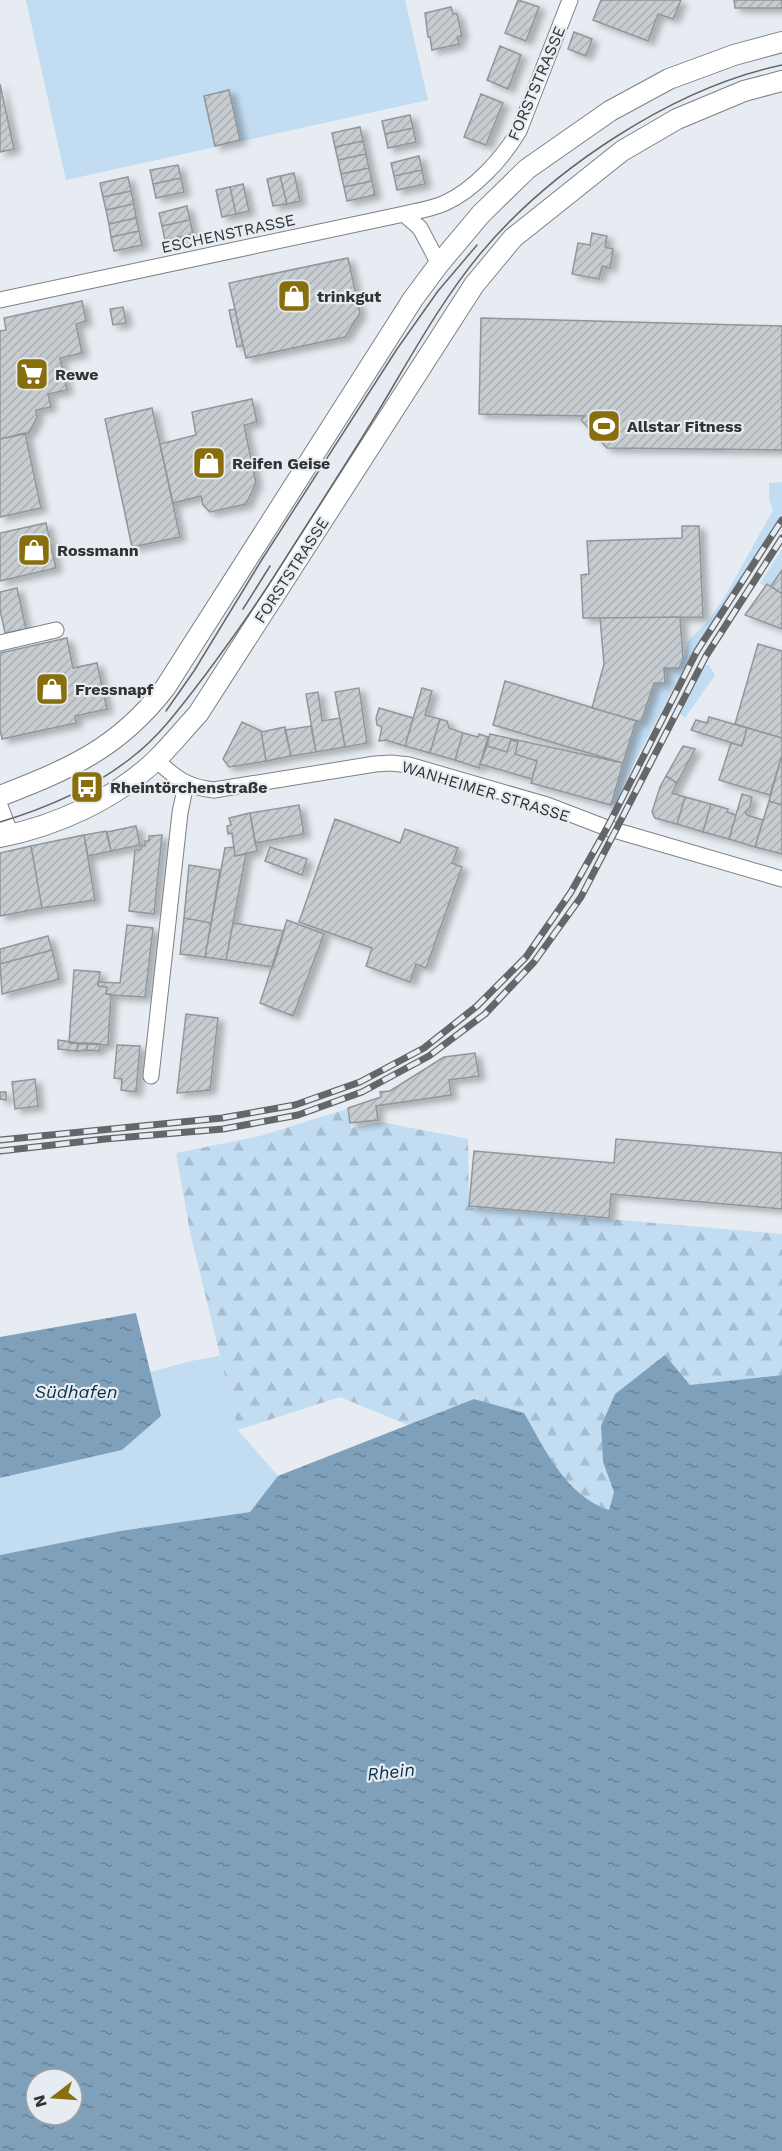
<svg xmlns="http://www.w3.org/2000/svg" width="782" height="2151" font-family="'Work Sans',sans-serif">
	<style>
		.green { fill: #c2dcf2 }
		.forest { fill: url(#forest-firs) }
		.water { fill: url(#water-ripples); fill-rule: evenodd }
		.building { fill: url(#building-hatch); stroke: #90969a; stroke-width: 1.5; filter: url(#shadow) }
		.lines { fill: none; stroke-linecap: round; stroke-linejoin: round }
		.minor-casing { stroke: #7b8185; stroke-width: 17 }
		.tertiary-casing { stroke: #7b8185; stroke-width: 22 }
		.minor { stroke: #fff; stroke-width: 15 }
		.tertiary { stroke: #fff; stroke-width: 20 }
		.tram { stroke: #636769; stroke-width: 1.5 }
		.rail-casing { stroke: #636769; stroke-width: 7 }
		.rail { stroke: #e6ecf1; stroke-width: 4.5; stroke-dasharray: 14; stroke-linecap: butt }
		.labels { text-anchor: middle; stroke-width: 4.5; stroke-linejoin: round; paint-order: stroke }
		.street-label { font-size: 16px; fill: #303334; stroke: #e6ecf1 }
		.poi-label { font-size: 16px; font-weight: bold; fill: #303334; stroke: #e6ecf1; text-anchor: start }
		.water-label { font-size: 18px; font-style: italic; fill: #022e49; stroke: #e6ecf1 }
	</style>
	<defs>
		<pattern id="forest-firs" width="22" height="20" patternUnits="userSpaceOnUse" patternTransform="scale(1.5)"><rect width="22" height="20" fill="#c2dcf2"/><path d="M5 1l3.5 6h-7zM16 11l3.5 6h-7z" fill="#a7bdd0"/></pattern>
		<pattern id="water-ripples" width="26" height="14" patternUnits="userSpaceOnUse" patternTransform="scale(1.5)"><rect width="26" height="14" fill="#7fa0ba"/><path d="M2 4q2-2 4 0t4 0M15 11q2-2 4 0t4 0" fill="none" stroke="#688398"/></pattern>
		<pattern id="building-hatch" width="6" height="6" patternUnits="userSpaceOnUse" patternTransform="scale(1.5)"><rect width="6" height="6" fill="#c6ccd0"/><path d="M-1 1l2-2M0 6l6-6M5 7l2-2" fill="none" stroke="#aab0b3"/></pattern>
		<filter id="shadow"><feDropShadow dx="6" dy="4" stdDeviation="3" flood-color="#0004"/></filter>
	</defs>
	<rect width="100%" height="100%" fill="#e6ecf1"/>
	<!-- green -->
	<path class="green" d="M26,0H405L428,100L66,180Z
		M782,482V514L694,650L635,761L615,805H611L636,721L641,722L654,683L665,682L664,668L683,659L688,641L708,621L724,598L773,510L769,500V483Z
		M782,549V570L771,586L768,584L765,587L760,583Z
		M704,665H709L715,675L685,718L679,713Z
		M220,1356L238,1430L278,1476L250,1512L120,1531L0,1555V1478L122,1450L160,1416L150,1372L191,1361Z"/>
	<!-- forest -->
	<path class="forest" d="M347,1109L351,1128L381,1122L468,1139L469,1207L782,1234V1375L690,1385L665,1356L615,1394L601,1426L603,1462L614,1492L609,1510C566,1496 545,1449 524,1413L474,1399L408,1425L340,1397L238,1430L190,1232L176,1153L260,1136Z"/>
	<!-- water -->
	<path class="water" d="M136,1313L161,1416L122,1450L0,1478V1337Z
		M665,1355L690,1385L782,1375V2151H0V1555L120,1531L250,1512L278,1476L474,1399L524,1413C545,1449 566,1496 609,1510L614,1492L603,1462L601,1426L615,1394ZM36,2079H72V2115H36Z"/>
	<!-- building -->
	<path class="building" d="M518,0L539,7L526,41L505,33Z
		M601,0H681L673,19L658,14L648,41L593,20Z
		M734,0H782V8H735Z
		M451,7L453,14H457L462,36L457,37L459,44L432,50L430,37H428L425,13Z
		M574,32L592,39L586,56L568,49Z
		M500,46L521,55L508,89L487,80Z
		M0,84L14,149L0,152Z
		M229,90L240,140L215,146L204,96Z
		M481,94L503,103L486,145L464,137Z
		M410,115L413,128L385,134L382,121Z
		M360,127L363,141L335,147L332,133Z
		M413,128L416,142L388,148L385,134Z
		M363,141L366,154L338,160L335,147Z
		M366,154L369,168L341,174L338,160Z
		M419,156L422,170L394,176L391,163Z
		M178,165L181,178L153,184L150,170Z
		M369,168L372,181L344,187L341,174Z
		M422,170L425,184L397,190L394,176Z
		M294,173L300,201L287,204L280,176Z
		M280,176L287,204L273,206L267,179Z
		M128,177L131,191L103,197L100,183Z
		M181,178L184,192L156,198L153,184Z
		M372,181L375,195L347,201L344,187Z
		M243,184L249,211L236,214L230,187Z
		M230,187L236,214L222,217L216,190Z
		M131,191L134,204L106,210L103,197Z
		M134,204L136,218L109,224L106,210Z
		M187,206L190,220L162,226L159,213Z
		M136,218L139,231L111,237L109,224Z
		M190,220L193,234L165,240L162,226Z
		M139,231L142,245L114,251L111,237Z
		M592,233L607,236L605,247L613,249L610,268L602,266L599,279L572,274L578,243L590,245Z
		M348,258L360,313L345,337L246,358L229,283Z
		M82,301L86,321L76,324L82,353L60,358L67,390L48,394L51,407L36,410L37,417L29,433L0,439V331L6,330L4,318Z
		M123,307L126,323L113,325L110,309Z
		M235,309L243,346L237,347L229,310Z
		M481,318L782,326V450L607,448L581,420L585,416L479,414Z
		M252,399L257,422L244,425L256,483L246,504L210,512L203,505L201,496L173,503L160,444L196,435L192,412Z
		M152,408L180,537L132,547L105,419Z
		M25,433L41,508L0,517V439Z
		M46,523L56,568L0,581V533Z
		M682,526H699L703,617L583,618L581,575L589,574L587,541L682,538Z
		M782,570V594L771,586Z
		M767,584L782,594V629L745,615Z
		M17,588L26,629L5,633L0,610V592Z
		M680,617L683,659L679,668H664L665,683H654L641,722L592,708L604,664L600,618Z
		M67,638L73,668L97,663L107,709L75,716L76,723L2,739L0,729V653Z
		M758,644L782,651V738L735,724Z
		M505,681L636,721L623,763L493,725Z
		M359,688L367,743L345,747L335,692Z
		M422,688L432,691L425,715L440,719L430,753L405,746Z
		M318,692L322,721L340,718L345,747L316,752L306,694Z
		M379,708L413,718L405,746L386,740L379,741L382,727L377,725L376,718Z
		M709,717L747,728L742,746L691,730L696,720L707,723Z
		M440,719L447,721L449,728L463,733L455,760L430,753Z
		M242,722L261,731L266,761L229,767L223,759Z
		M311,726L316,752L291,756L285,730Z
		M285,727L291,756L266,761L261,732Z
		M747,728L782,738V755L770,795L719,780L731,743L742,746Z
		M463,733L478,737L479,734L488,737L479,768L455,760Z
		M490,734L623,763L611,805L531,783L537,761L515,754L518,742L511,740L507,752L487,746Z
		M511,740L518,742L515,754L537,761L532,779L480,764L487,746L507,752Z
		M683,746L695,749L677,783L666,776Z
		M782,755V805L769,801Z
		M666,776L677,783L672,793L685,797L677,824L655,818L652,812L660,787Z
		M742,794L752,797L750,807L745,812L747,815L763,820L755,847L729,839Z
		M685,797L711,804L703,832L677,824Z
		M769,801L782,805V854L755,847Z
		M711,804L728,809L727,812L736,815L729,839L703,832Z
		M299,805L304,834L255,843L250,813Z
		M250,813L257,851L235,856L232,833L228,834L227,826L231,825L229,818Z
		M335,819L400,843L405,829L458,848L452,863L462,867L426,968L416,964L410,982L366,966L372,948L299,922Z
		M136,826L140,845L111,851L107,832Z
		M106,831L111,851L88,856L84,835Z
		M84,835L95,900L42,908L31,846Z
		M162,835L154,914L129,911L135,850H140L142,845L145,846V841H149V836Z
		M31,846L42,908L0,916V853Z
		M234,847L235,856L246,854L226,960L205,957L225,848Z
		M270,847L307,859L302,875L265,861Z
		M189,865L220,870L211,923L184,918Z
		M184,918L211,923L205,957L180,954Z
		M287,920L324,934L293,1016L260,1003Z
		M233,923L284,931L273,967L226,960Z
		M127,925L153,928L145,997L111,995L106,994L107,987L98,986V982L120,983Z
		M48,936L52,950L0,964V949Z
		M52,950L59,979L2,994L0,964Z
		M74,970L100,972L98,986L107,987L106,994H111L108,1045L69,1043Z
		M186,1014L218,1018L210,1090L177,1093Z
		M58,1040L78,1043L77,1051L58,1049Z
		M78,1043H87V1050L77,1051Z
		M87,1043L100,1044L99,1051L87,1050Z
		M117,1045L140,1046L136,1092L121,1090L122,1079L114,1078Z
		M475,1053L479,1076L449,1080L451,1095L376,1106L378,1120L350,1123L348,1108L381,1097L380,1092L390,1091L444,1057Z
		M35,1079L38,1106L15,1109L12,1082Z
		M0,1092H6V1100L0,1099Z
		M616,1139L782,1153V1209L611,1194L609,1218L469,1206L474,1151L614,1163Z"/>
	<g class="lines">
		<!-- minor casing -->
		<g class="minor-casing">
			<path id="minor" d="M404,214L420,228L439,264
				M0,300L404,214C417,211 432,209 445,203C474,190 503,158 519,131L570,0
				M0,643L56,630
				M156,760C176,778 186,787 214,790L375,764L391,763L409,765L547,805L607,828L782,879
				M0,806L11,835
				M151,1076L180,813L186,784"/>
		</g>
		<!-- tertiary casing -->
		<g class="tertiary-casing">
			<path id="tertiary" d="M0,796C69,769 118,749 165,688L413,299L439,264L481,214L527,169L610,111L669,79L734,55L782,42
				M0,837C56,826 116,799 157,759C171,745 184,729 198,714L474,285L513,238L622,151L677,119L744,91L782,81"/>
		</g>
		<!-- minor -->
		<use href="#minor" class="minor"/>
		<!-- tertiary -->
		<use href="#tertiary" class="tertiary"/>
		<!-- tram -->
		<path class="tram" d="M243,609L270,566
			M166,711L194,671L261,561L397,349L438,291L477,245
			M0,822C47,808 93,788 131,758C161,735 183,704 206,674C232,639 257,604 280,567C314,513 349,460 382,405C413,353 442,300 480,254C551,169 673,88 782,65"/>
		<!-- rail casing -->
		<g class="rail-casing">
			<path id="rail" d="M0,1140L222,1118L295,1105L360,1082L424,1048L477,1006L526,957L571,892L607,828L697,651L782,520
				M0,1151L105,1139L223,1129L298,1115L362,1092L429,1056L485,1014L534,962L581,897L706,656L782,538"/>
		</g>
		<!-- rail -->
		<use href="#rail" class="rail"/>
	</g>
	<!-- icons -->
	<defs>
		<g id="shop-square" transform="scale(1.725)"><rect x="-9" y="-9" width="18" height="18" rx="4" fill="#896e0e" stroke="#e6ecf1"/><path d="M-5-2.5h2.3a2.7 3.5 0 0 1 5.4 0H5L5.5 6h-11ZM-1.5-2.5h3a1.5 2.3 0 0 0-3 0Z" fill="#fff"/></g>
		<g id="supermarket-square" transform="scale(1.725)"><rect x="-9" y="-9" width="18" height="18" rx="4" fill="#896e0e" stroke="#e6ecf1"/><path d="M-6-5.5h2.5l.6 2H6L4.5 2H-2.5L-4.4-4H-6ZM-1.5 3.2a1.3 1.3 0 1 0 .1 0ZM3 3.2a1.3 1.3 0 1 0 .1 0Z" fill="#fff"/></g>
		<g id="stadium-square" transform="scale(1.725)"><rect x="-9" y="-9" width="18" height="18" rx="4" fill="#896e0e" stroke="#e6ecf1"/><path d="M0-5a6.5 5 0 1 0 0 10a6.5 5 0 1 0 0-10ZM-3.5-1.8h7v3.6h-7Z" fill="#fff"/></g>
		<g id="bus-square" transform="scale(1.725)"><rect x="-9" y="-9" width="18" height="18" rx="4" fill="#896e0e" stroke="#e6ecf1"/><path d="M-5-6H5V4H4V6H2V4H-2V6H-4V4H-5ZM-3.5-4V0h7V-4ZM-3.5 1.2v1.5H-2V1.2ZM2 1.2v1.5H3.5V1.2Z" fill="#fff"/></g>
	</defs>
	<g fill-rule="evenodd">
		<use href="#shop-square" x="294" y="296"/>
		<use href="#supermarket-square" x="32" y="374"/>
		<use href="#stadium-square" x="604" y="426"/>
		<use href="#shop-square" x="209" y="463"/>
		<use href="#shop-square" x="34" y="550"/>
		<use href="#shop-square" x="52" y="689"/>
		<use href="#bus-square" x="87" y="787"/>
	</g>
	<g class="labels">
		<!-- street labels -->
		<g class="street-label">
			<text transform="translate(536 83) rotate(-67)" y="6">FORSTSTRASSE</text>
			<text transform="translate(228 233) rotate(-12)" y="6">ESCHENSTRASSE</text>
			<text transform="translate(291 570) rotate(-57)" y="6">FORSTSTRASSE</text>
			<text transform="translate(486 791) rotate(17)" y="6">WANHEIMER STRASSE</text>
		</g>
		<!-- poi labels -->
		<g class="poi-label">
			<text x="317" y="302">trinkgut</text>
			<text x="55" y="380">Rewe</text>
			<text x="627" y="432">Allstar Fitness</text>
			<text x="232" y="469">Reifen Geise</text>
			<text x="57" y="556">Rossmann</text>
			<text x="75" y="695">Fressnapf</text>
			<text x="110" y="793">Rheintörchenstraße</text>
		</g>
		<!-- water labels -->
		<g class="water-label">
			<text x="76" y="1398">Südhafen</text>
			<text transform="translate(391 1772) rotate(-6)" y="6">Rhein</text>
		</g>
	</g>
	<!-- north arrow -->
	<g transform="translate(54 2097) rotate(253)"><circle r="28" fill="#e6ecf1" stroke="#9da2a5" stroke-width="1.5"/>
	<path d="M0-4.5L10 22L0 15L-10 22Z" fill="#896e0e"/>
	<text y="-9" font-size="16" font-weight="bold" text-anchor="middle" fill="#303334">N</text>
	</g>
</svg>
